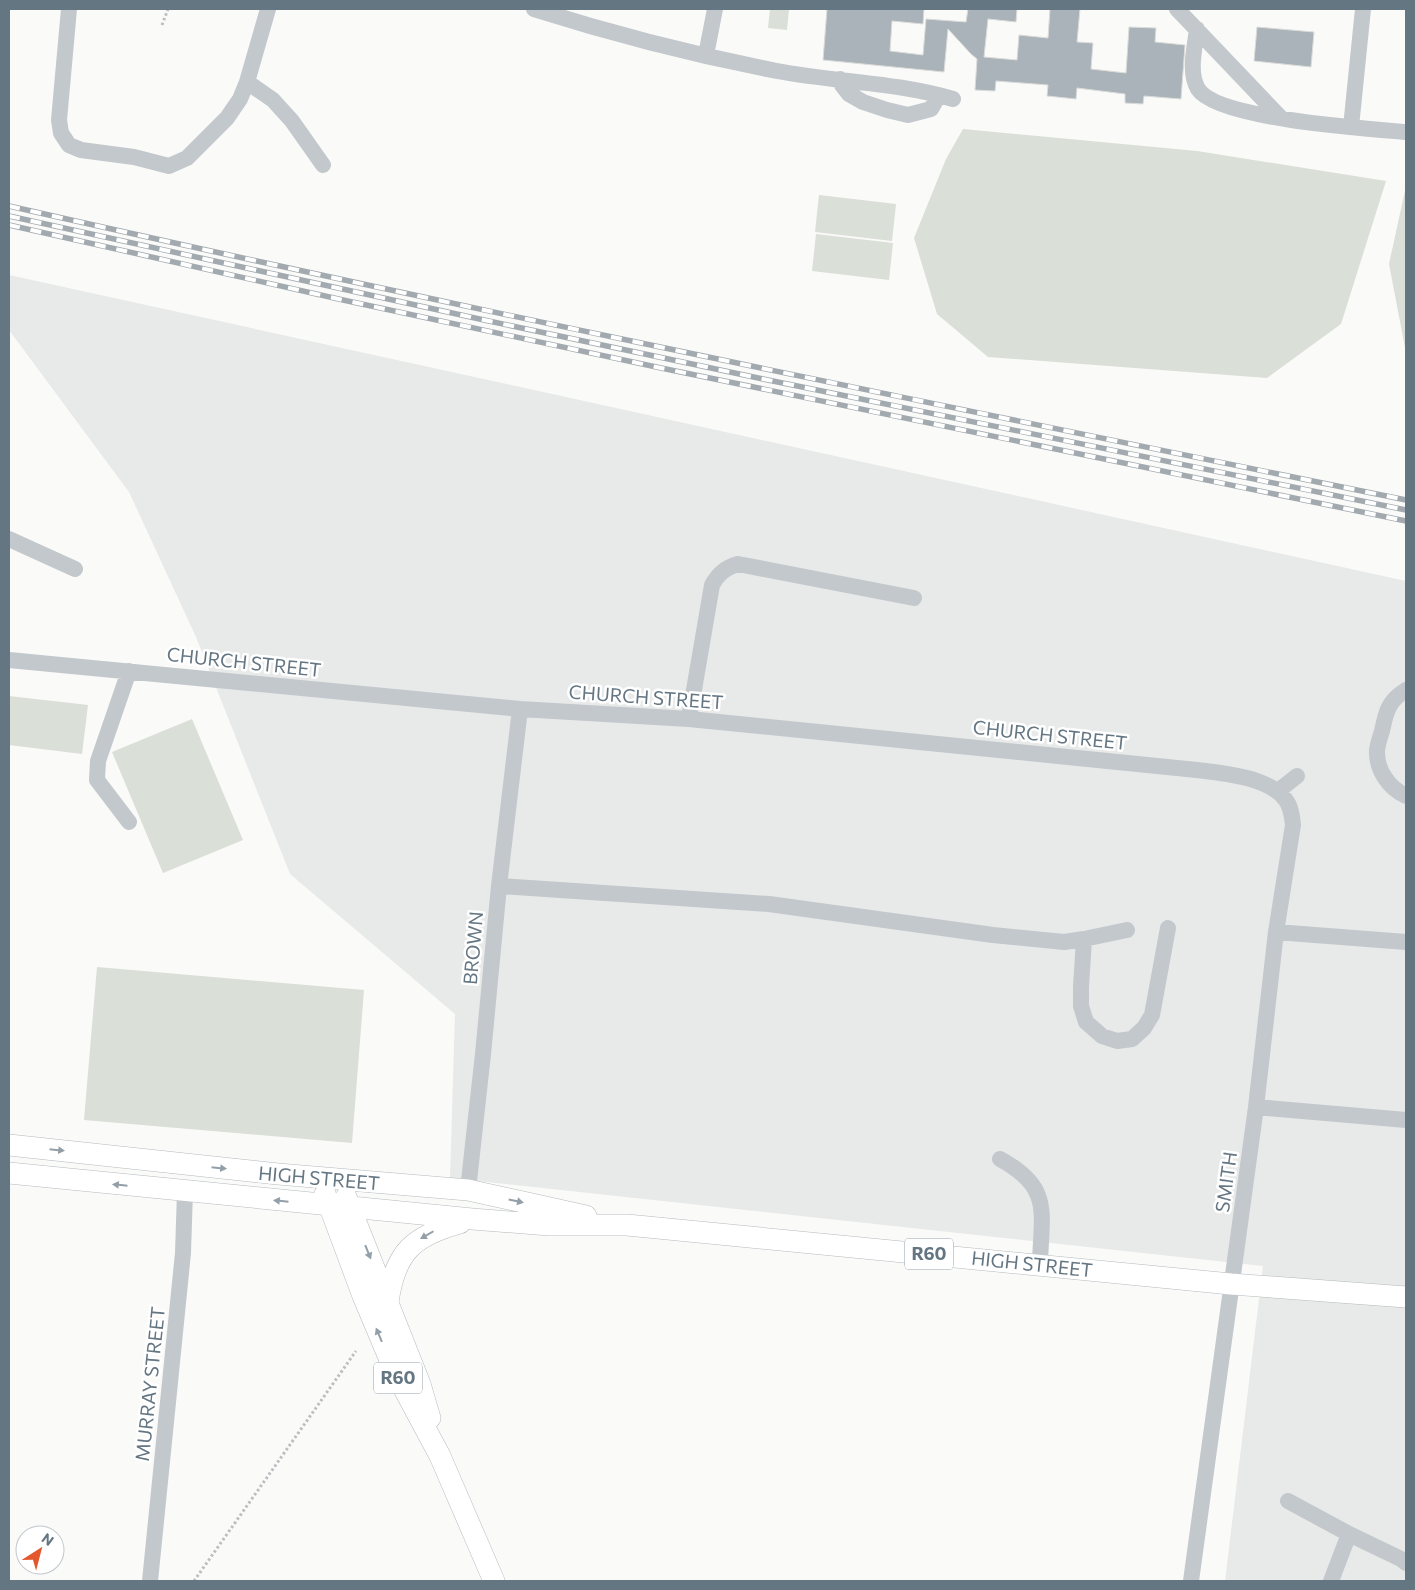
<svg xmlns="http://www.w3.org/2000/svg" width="1415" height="1590" font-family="Commissioner,sans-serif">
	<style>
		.built { fill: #e8e9e9 }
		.green { fill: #dadfd7 }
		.building { fill: #aab3b9; stroke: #dcdcda }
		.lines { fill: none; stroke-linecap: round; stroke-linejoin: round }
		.major-casing { stroke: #b5babe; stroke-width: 22 }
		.path { stroke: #bbbfc2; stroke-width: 3; stroke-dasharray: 2.5 2.5; stroke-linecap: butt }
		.minor { stroke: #c3c8cc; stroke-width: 16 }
		.major { stroke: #fff; stroke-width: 21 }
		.rail-casing { stroke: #a2aab0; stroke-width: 5.5 }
		.rail { stroke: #fff; stroke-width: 4; stroke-dasharray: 11; stroke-linecap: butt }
		.oneway { fill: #939fa8 }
		.labels { text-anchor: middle; stroke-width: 5; stroke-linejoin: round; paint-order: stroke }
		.shield { fill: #fff; stroke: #939fa8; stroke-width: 1 }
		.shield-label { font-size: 18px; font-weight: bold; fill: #657683 }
		.street-label { font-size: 19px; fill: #657683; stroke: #fff }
	</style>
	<rect width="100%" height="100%" fill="#fafaf8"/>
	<!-- built -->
	<path class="built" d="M9,275L1406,581V1581H1225L1263,1266L450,1178L455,1014L290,874L196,637L129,492L9,330Z"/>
	<!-- green -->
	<path class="green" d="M770,9H789L787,30L768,28Z
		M963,129L1197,151L1386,181L1341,324L1267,378L988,357L937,314L914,238L946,159Z
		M1406,186V353L1389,264Z
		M819,195L896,204L892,241L815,232Z
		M816,234L893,243L889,280L812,271Z
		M9,696L88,705L82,754L9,745Z
		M192,719L243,840L163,873L112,752Z
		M97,967L364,990L352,1143L84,1120Z"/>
	<!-- building -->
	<path class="building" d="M827,9H924L923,24L892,21L890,51L923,55L926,19L966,22L968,9H1017L1016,22L988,19L984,57L1017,60L1019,35L1048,38L1050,9H1080L1077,42L1093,43L1091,69L1126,73L1129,27L1156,28L1155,42L1185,45L1181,99L1144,96L1143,104L1125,103V94L1077,88L1076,99L1047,96L1048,85L996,81L995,91L975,90L977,59L971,54L948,29L944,72L823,60Z
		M1257,27L1314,32L1311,67L1254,61Z"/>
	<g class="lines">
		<!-- major casing -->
		<g class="major-casing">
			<path id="major" d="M9,1145L278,1174L468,1190L586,1216
				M9,1173L472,1219L549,1225H627L1231,1284L1406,1297
				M325,1194L363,1296L395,1372L440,1456L494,1581
				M346,1197L420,1384L430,1418
				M388,1302C395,1252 413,1236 460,1223"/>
		</g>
		<!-- path -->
		<path class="path" d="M162,25L168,9
			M194,1581L356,1351"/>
		<!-- minor -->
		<path class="minor" d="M69,9L59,120L61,133L69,145L81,150L134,157L169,166L187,158L227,118L240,99L247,82L268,9
			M534,9C613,34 695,55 777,71C835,82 895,82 953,99
			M1177,9L1281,118
			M1197,29C1195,47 1188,72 1198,89C1217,119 1369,129 1406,132
			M706,55L715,9
			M840,79L842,85L849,94L863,102L887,110L908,115L931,109L939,95
			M247,82L273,100L292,121L323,165
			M1351,127L1363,9
			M9,539L75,569
			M9,660L520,709L689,719L1197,770C1223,773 1268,777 1285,799C1291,806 1292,816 1293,825L1276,932L1256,1107L1191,1581
			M129,671L98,761L97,780L129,822
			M1406,690C1388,701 1386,712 1382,731C1380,737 1378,744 1377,750C1376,770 1389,788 1406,796
			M689,719L712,585C718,574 725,568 738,564L914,598
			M1278,791L1297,776
			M499,886L769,904L993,935L1064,942L1084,939L1127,930
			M1276,932L1406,942
			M1084,939L1081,987V1006L1086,1022L1102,1036L1117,1041L1132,1039L1144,1028L1152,1015L1168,928
			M1256,1107L1406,1120
			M1000,1159C1053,1188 1041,1212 1040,1265
			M468,1190L483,1054L499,886L520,709
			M1288,1501L1349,1534L1331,1581
			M1349,1534L1401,1559L1406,1563
			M150,1581L183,1253L185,1191"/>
		<!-- major -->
		<use href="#major" class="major"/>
		<!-- rail casing -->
		<g class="rail-casing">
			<path id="rail" d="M9,206C473,311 940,405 1406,500
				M9,216L484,320L763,379L1406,510
				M9,225L343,300L661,368L1406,521"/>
		</g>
		<!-- rail -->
		<use href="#rail" class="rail"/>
	</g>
	<!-- one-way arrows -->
	<defs><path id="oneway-solid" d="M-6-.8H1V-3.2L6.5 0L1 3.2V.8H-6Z" transform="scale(1.25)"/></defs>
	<g class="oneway">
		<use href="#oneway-solid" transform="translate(57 1150) rotate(6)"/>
		<use href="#oneway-solid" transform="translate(219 1168) rotate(6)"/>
		<use href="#oneway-solid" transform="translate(120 1185) rotate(-174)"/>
		<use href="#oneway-solid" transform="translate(281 1201) rotate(-174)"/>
		<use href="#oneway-solid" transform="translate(516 1201) rotate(12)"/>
		<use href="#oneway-solid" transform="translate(427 1235) rotate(150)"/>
		<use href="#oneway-solid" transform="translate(368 1252) rotate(68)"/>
		<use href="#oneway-solid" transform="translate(379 1335) rotate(-113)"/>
	</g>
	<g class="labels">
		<!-- shield labels -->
		<g class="shield">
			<rect x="905" y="1238.5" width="48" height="31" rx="4"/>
			<rect x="374" y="1362.5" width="48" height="31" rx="4"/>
		</g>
		<g class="shield-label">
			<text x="929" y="1260">R60</text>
			<text x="398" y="1384">R60</text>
		</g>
		<!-- street labels -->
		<g class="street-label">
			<text transform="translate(244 662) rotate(6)" y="7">CHURCH STREET</text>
			<text transform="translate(646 697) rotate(4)" y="7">CHURCH STREET</text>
			<text transform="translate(1050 735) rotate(6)" y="7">CHURCH STREET</text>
			<text transform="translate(473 948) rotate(-85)" y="7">BROWN</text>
			<text transform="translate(319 1178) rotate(5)" y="7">HIGH STREET</text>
			<text transform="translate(1226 1182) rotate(-82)" y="7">SMITH</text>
			<text transform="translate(1032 1264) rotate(6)" y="7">HIGH STREET</text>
			<text transform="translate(150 1384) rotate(-84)" y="7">MURRAY STREET</text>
		</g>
	</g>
	<!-- border -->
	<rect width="1415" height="1590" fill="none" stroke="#657683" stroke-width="20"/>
	<!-- north arrow -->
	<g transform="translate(40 1550) rotate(36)"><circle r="24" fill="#ffffff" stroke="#c1c8cd"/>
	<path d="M0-4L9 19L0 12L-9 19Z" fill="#e4572e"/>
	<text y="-8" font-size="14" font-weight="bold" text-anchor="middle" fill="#657683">N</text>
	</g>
</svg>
